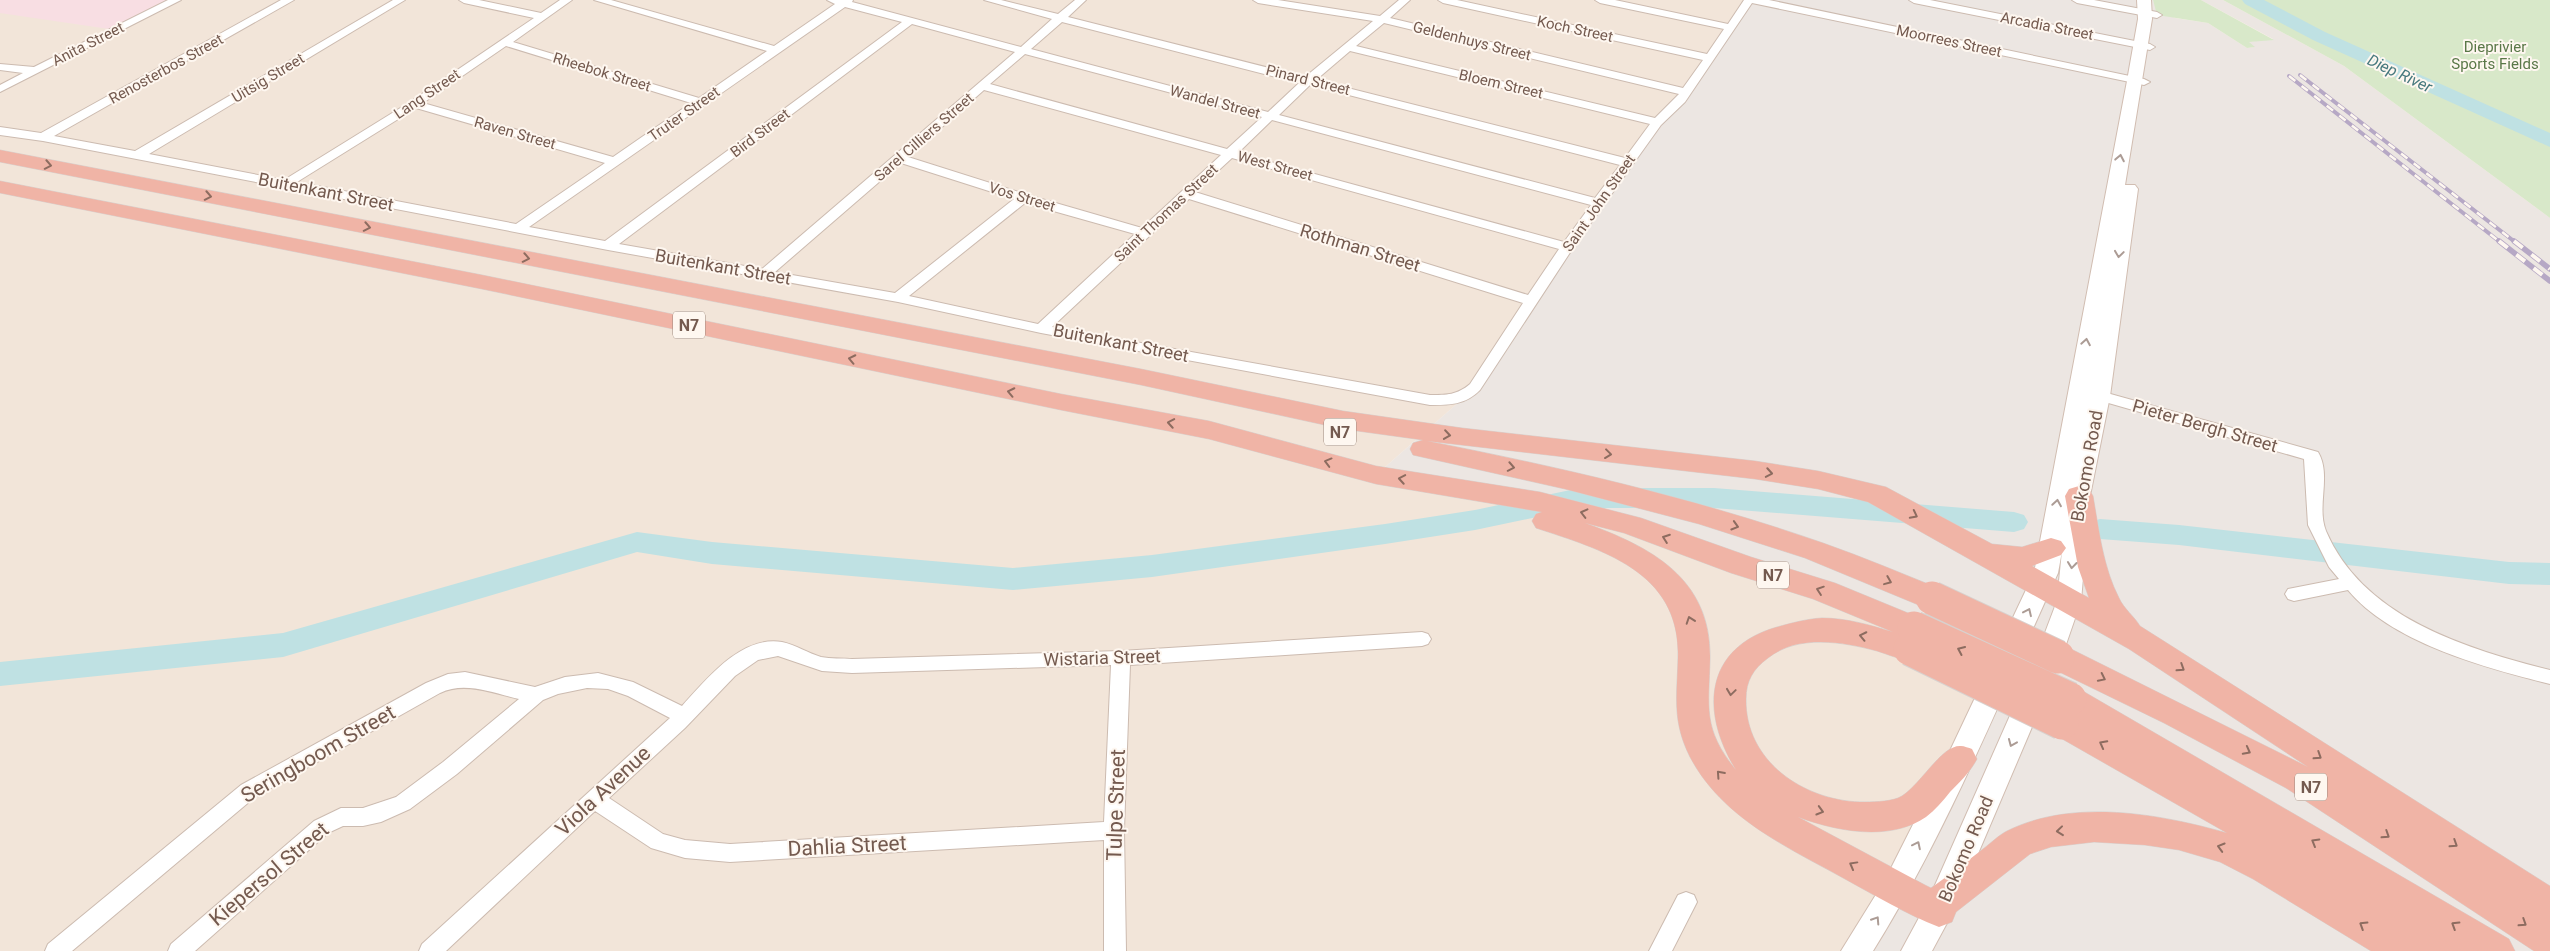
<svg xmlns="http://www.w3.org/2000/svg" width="2550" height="951" font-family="Roboto,sans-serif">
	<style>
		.residential { fill: #f2e5d9 }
		.industrial { fill: #ece6e2 }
		.medical { fill: #f8dee3 }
		.green { fill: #d8e8c9 }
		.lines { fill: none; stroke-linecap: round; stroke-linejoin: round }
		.river { fill: #bfe1e3; fill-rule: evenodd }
		.minor-casing { stroke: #ccbbb0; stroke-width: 2 }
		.secondary-casing { stroke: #d1bdb1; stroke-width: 2 }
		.motorway-casing { stroke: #d8d1ce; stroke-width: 1 }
		.minor { fill: #fff; fill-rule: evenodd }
		.secondary { fill: #fff; fill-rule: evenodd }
		.motorway { fill: #f0b4a6; fill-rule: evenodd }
		.rail-far1-casing { stroke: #b6a8c5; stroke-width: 4 }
		.rail-casing { stroke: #b6a8c5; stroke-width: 5.5 }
		.rail-far1 { stroke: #fef7f0; stroke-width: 2.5; stroke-dasharray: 8; stroke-linecap: butt }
		.rail { stroke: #fef7f0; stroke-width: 4; stroke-dasharray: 11; stroke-linecap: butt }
		.motorway-bridge-casing { stroke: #d8d1ce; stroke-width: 35; stroke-linecap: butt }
		.motorway-bridge { stroke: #f0b4a6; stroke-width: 33 }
		.oneway { stroke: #ac9c95 }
		.oneway2 { stroke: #8d6c60 }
		.labels { text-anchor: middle; stroke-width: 4; stroke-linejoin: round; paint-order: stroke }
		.far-street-label { font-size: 15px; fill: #745a4f; stroke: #fef7f0 }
		.far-park-label { font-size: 15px; fill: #5a7848; stroke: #fef7f0 }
		.far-water-label { font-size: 16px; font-style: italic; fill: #47797e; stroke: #fef7f0 }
		.shield { fill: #fef7f0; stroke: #9d897f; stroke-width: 1 }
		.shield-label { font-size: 16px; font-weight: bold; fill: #745a4f }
		.street-label { font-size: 18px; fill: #745a4f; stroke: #fef7f0 }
		.near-street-label { font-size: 21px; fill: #745a4f; stroke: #fef7f0 }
	</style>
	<rect width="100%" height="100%" fill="#fbf3ea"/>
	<!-- residential -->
	<path class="residential" d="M0,0H1749L1468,394L1376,475L1631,525L2000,671L1856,951H0Z"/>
	<!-- industrial -->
	<path class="industrial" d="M1749,0H2153L2156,8L2175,18L2208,23L2247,48L2254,47L2248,42L2273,39L2201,0H2223L2344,66L2550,218V951H1856L2000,671L1631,525L1376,475L1468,394L1657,122L1681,100Z"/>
	<!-- medical -->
	<path class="medical" d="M0,0H166L109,29L0,13Z"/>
	<!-- green -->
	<path class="green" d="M2153,0H2201L2274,40L2249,42L2255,47L2247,48L2208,23L2157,15Z
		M2223,0H2550V218L2344,66Z"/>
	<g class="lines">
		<!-- river -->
		<path class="river" d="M2242,0H2264L2325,32L2550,133V147L2313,40L2245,4Z
			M1580,488H1714L2014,512L2024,515L2028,522L2024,529L2014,532L1714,508H1580L1475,530L1385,544L1152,577L1013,590L712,564L637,552L283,657L0,686V662L283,633L637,532L712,542L1013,568L1152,555L1385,524L1475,510Z
			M2100,519L2179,525L2509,562L2550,563V585L2509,584L2179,545L2100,539L2090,536L2086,529L2090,522Z"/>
		<!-- minor casing -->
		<g class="minor-casing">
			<path id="minor" d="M168,0H181L0,92V85L23,73L0,70V64L34,67Z
				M281,0H294L54,136L135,151L393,0H405L149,154L284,180L410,102L534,18L464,3L459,0H479L541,13L560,0H572L513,42L699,98L767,51L594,0H611L774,46L835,4L827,0H853L852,2L1021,47L1052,19L984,0H1001L1058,14L1075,0H1086L1068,17L1305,77L1373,21L1258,3L1253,0H1278L1380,16L1399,0H1410L1390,18L1683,88L1703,60L1443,3L1438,0H1457L1707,54L1724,29L1600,3L1595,0H1615L1728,24L1744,0H1769L2144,79L2150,82L2144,85L1752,3L1685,102L1661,125L1573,248L1480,390C1465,405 1450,405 1430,405L1041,333L898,302L608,250L43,141L0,135V127L41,133ZM845,7L902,22L605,241L529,227ZM1062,22L1299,83L1268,112L1031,49ZM1384,23L1679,94L1655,118L1356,46ZM912,24L1015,52L762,269L619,244ZM506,46L691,103L613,157L423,103ZM1350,51L1650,124L1625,158L1316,80ZM1025,54L1262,117L1227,149L990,84ZM1310,85L1620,165L1595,198L1279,115ZM984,90L1221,155L1142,228L1028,195L908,157ZM416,108L605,163L516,224L297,182ZM1272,120L1591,205L1564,242L1238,153ZM1232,158L1559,249L1528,295L1195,192ZM901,163L1014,199L895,293L775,272ZM1189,199L1523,303L1470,384C1457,395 1447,395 1430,395L1052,327ZM1025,203L1135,234L1038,324L909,296Z
				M1909,0H1930L2150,44L2155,47L2150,50L1914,3Z
				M2072,0H2094L2157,12L2162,15L2157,18L2077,3Z
				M2089,388L2318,452C2332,475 2316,506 2326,531C2363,618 2467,649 2550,670V684C2486,668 2392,643 2348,590L2294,601L2288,599L2285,594L2288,589L2339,579L2329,567L2308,525L2304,459L2084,396L2081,393L2084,390Z
				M1422,632L1428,634L1431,639L1428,644L1422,646L1130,665L1124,830L1126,951H1104V840L730,862L685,858L651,848L595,811L446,951H419L422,944L670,718L628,696L608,689L587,688L558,694L543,700L457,774L410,809L381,822L363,826H343L328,833L195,951H168L171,944L314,821L341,808H363L396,797L443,762L519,699C492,693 465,681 440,693L255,797L72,951H45L48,944L241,785L426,683L448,674L465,672L535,687L565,677L598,673L633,682L682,706C706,680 741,635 782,642C796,645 808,653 821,657C831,659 842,658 852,659L1121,651ZM778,656L822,671L852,673L1111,665L1104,822L730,844L685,840L663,834L609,798L685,728L735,676L758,660Z
				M1686,892L1694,895L1697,902L1672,951H1649L1678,895Z"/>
		</g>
		<!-- secondary casing -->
		<g class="secondary-casing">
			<path id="secondary" d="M2137,0H2151L2152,19L2125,185H2135L2138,189L2110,396L2090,496L2081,601L2061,659L1954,910L1932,951H1901L1928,901L2035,659L2057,601L2062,551L2058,573C2000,700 1947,832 1873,951H1841L1885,880L1947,757L2034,573L2127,81L2138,19Z"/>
		</g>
		<!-- motorway casing -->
		<g class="motorway-casing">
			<path id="motorway" d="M0,150L1141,369L1343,411L1462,428L1755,461L1818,471L1886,487L1992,544L2022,547L2051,538L2061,541L2066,548L2061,555L2032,566L2089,598L2078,567L2065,496L2069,489L2079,486L2089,489L2093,496C2099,530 2103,567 2119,598C2124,609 2134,616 2140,626L2550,886V951H2534L2286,788L2164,723L2047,666L2042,657L2047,648L2058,645L2069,648L2308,767L2129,649L1868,502L1818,489L1755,479L1427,441C1560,467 1694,498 1823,543C1863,557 1903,574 1943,590L1947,598L1943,606L1932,609L1921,606L1805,558L1699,524L1565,489L1413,455L1410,449L1413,443L1423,440L1343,429L1141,385L0,162Z
				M0,181L482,275L1061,394L1209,421L1376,466L1540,492L1641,518L1751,557L1835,583L1925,620L1929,628L1925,636L1916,639L1921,641L1926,649L1921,657C1905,663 1893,656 1877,651C1843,642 1798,634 1768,658C1753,669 1746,681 1746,699C1745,761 1803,800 1860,802C1872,802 1887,802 1898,798C1918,790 1941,744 1961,746C1964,746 1969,748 1972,749L1977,759C1970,772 1960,782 1950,792C1943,801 1935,810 1926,817C1889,842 1836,831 1798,817L1925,885L1931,888C1949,875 1966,862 1983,849C1991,843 1999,835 2007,831C2073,798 2160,814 2227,833L2050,732L2046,723L2050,714L2062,710L2054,699L2059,690L2070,686L2081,690L2509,939L2515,951H2371L2253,879L2220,862L2179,850L2145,845L2094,842L2051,847L2030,854L1956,912L1952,922L1939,927C1906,914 1876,896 1845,879C1787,847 1722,818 1690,757C1672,721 1677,697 1678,658C1681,572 1603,550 1536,528L1532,521L1536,514L1542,512L1376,484L1209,439L1061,410L482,289L0,193ZM1585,523L1624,533L1731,573L1813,599L1893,632C1870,625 1846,618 1822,618C1806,619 1792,623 1777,627C1704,648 1700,712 1736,770C1702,728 1709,708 1710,658C1711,578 1651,547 1585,523Z"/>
		</g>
		<!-- minor -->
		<use href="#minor" class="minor"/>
		<!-- secondary -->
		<use href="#secondary" class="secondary"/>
		<!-- motorway -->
		<use href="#motorway" class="motorway"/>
		<!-- rail-far1 casing -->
		<g class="rail-far1-casing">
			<path id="rail-far1" d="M2300,75L2515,242
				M2289,76L2500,242"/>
		</g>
		<!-- rail casing -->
		<g class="rail-casing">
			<path id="rail" d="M2499,241L2550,281
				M2514,241L2550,269"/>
		</g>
		<!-- rail-far1 -->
		<use href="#rail-far1" class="rail-far1"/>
		<!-- rail -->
		<use href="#rail" class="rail"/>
		<!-- motorway-bridge casing -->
		<g class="motorway-bridge-casing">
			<path id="motorway-bridge" d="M1932,598L2058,657
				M1914,628L2070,699
				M1910,649L2062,723"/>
		</g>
		<!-- motorway-bridge -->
		<use href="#motorway-bridge" class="motorway-bridge"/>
	</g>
	<!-- one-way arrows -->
	<defs><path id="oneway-chevron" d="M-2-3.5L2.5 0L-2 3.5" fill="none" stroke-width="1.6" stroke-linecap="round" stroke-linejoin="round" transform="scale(1.25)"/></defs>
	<g class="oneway">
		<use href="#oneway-chevron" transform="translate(2120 158) rotate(-79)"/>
		<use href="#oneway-chevron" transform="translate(2119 254) rotate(98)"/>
		<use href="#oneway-chevron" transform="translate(2086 342) rotate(-80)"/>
		<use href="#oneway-chevron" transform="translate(2057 503) rotate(-81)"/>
		<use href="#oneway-chevron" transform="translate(2072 565) rotate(96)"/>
		<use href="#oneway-chevron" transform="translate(2028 612) rotate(-65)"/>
		<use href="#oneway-chevron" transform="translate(2012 743) rotate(113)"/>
		<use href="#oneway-chevron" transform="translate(1917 845) rotate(-64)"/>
		<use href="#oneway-chevron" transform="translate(1876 920) rotate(-57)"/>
	</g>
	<g class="oneway2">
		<use href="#oneway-chevron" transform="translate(48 165) rotate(11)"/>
		<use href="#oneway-chevron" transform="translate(208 196) rotate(11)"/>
		<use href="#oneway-chevron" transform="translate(367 227) rotate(11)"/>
		<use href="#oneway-chevron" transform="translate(526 258) rotate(11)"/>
		<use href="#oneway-chevron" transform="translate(852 359) rotate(-168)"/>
		<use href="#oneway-chevron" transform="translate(1011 392) rotate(-168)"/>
		<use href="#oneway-chevron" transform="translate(1171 423) rotate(-170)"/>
		<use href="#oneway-chevron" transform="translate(1447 435) rotate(8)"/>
		<use href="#oneway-chevron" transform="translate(1608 454) rotate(7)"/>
		<use href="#oneway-chevron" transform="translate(1328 462) rotate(-165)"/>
		<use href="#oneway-chevron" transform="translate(1511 467) rotate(11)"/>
		<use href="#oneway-chevron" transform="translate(1769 473) rotate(10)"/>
		<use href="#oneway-chevron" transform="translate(1402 479) rotate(-170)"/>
		<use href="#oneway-chevron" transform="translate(1584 513) rotate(-166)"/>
		<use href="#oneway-chevron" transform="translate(1914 515) rotate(27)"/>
		<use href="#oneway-chevron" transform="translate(1735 526) rotate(17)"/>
		<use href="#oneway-chevron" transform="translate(1666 538) rotate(-160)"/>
		<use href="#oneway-chevron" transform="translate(1888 581) rotate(22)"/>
		<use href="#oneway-chevron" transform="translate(1820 590) rotate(-161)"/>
		<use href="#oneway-chevron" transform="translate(1690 620) rotate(-109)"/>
		<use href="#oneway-chevron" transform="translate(1863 636) rotate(-168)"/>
		<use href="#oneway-chevron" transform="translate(1961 650) rotate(-156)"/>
		<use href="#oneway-chevron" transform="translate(2181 668) rotate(33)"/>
		<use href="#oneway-chevron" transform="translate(2102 678) rotate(26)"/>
		<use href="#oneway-chevron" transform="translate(1731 692) rotate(98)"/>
		<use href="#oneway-chevron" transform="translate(2103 744) rotate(-152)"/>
		<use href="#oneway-chevron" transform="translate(2247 751) rotate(28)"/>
		<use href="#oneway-chevron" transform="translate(2318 756) rotate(33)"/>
		<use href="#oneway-chevron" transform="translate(1720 774) rotate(-132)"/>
		<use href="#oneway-chevron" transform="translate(1820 811) rotate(16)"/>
		<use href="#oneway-chevron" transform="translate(2060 831) rotate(174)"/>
		<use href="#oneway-chevron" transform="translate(2386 835) rotate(33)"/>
		<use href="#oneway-chevron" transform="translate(2315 842) rotate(-150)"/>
		<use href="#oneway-chevron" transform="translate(2454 844) rotate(33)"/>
		<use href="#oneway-chevron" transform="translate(2221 847) rotate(-164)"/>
		<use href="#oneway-chevron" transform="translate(1853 865) rotate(-151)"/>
		<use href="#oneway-chevron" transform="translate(2523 923) rotate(33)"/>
		<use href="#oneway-chevron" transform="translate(2363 925) rotate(-148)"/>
		<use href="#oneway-chevron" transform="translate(2455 925) rotate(-148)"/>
	</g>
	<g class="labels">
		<!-- far-street labels -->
		<g class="far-street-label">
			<text transform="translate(2047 26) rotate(11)" y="5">Arcadia Street</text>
			<text transform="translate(1575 29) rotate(12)" y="5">Koch Street</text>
			<text transform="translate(1472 41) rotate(14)" y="5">Geldenhuys Street</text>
			<text transform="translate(1949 41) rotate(12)" y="5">Moorrees Street</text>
			<text transform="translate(88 44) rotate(-27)" y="5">Anita Street</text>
			<text transform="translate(166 69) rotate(-29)" y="5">Renosterbos Street</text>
			<text transform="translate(602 72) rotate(17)" y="5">Rheebok Street</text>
			<text transform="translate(268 78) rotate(-31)" y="5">Uitsig Street</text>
			<text transform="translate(1308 80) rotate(14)" y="5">Pinard Street</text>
			<text transform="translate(1501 84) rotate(13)" y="5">Bloem Street</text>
			<text transform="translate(427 94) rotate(-34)" y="5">Lang Street</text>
			<text transform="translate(1215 102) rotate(15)" y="5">Wandel Street</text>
			<text transform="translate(684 114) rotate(-35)" y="5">Truter Street</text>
			<text transform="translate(515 133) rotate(16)" y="5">Raven Street</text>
			<text transform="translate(760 133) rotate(-37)" y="5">Bird Street</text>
			<text transform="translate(924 137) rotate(-41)" y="5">Sarel Cilliers Street</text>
			<text transform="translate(1275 166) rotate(15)" y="5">West Street</text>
			<text transform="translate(1022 197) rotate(17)" y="5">Vos Street</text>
			<text transform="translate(1599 203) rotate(-55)" y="5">Saint John Street</text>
			<text transform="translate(1166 213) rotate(-43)" y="5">Saint Thomas Street</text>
		</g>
		<!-- far-park labels -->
		<g class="far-park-label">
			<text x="2495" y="52">Dieprivier<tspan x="2495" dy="17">Sports Fields</tspan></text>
		</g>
		<!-- far-water labels -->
		<g class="far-water-label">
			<text transform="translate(2400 73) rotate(25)" y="6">Diep River</text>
		</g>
		<!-- shield labels -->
		<g class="shield">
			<rect x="673" y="311.5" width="32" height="27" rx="4"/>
			<rect x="1324" y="418.5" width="32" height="27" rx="4"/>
			<rect x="1757" y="561.5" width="32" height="27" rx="4"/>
			<rect x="2295" y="773.5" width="32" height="27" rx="4"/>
		</g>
		<g class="shield-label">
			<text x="689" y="331">N7</text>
			<text x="1340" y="438">N7</text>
			<text x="1773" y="581">N7</text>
			<text x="2311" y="793">N7</text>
		</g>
		<!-- street labels -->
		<g class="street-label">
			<text transform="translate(326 192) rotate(11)" y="6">Buitenkant Street</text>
			<text transform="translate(1360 248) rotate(17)" y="6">Rothman Street</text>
			<text transform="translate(723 267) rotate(10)" y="6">Buitenkant Street</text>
			<text transform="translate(1121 343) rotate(11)" y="6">Buitenkant Street</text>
			<text transform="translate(2205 426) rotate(16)" y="6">Pieter Bergh Street</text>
			<text transform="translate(2087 466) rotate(-80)" y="6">Bokomo Road</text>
			<text transform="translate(1102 658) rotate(-2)" y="6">Wistaria Street</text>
			<text transform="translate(1966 849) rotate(-67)" y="6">Bokomo Road</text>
		</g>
		<!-- near-street labels -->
		<g class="near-street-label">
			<text transform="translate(318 754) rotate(-30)" y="7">Seringboom Street</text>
			<text transform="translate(603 791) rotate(-43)" y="7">Viola Avenue</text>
			<text transform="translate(1116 805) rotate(-88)" y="7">Tulpe Street</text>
			<text transform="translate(847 846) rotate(-3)" y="7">Dahlia Street</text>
			<text transform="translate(269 874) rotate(-40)" y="7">Kiepersol Street</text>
		</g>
	</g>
</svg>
